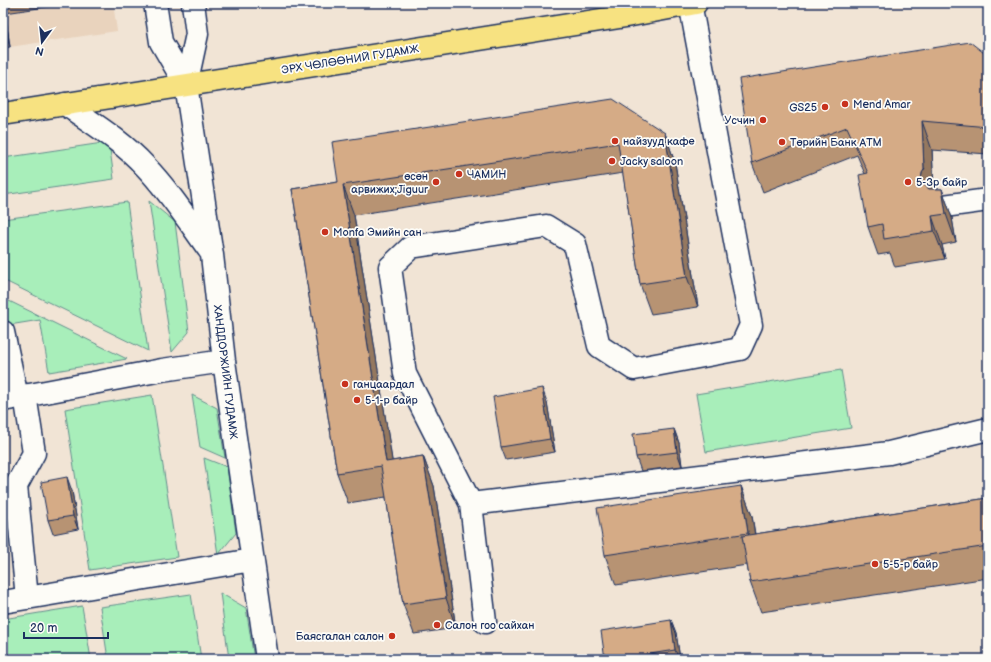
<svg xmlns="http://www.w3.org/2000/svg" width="991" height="662" font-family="'Balsamiq Sans',sans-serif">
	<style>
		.built { fill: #e9d3bd }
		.green { fill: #a8eeba; stroke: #628e8c }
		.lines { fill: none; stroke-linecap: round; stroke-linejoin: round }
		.minor-casing { stroke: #1b2f5e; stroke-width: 25 }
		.major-casing { stroke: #1b2f5e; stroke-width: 25 }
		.minor { stroke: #fdfcf7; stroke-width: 22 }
		.major { stroke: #f7e281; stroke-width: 22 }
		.wall { fill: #b79373; stroke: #1b2f5e }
		.shaded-wall { fill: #95785e; stroke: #1b2f5e }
		.building { fill: #d5ab86; stroke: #1b2f5e }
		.poi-dot { fill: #c8321e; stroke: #fdfcf7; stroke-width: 1.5 }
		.labels { text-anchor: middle; stroke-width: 3.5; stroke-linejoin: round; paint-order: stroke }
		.street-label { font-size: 11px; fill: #1b2f5e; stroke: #fdfcf7 }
		.poi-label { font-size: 11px; fill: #1b2f5e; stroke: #fdfcf7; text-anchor: start }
	</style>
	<rect width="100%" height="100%" fill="#f1e4d5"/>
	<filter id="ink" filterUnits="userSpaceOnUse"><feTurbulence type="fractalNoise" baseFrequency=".025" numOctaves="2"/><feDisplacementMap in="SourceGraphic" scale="8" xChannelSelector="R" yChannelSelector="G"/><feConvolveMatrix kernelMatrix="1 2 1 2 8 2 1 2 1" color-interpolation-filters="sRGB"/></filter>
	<g filter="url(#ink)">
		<!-- built -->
		<path class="built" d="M3,3H113L117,31L3,48Z"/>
		<!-- green -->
		<path class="green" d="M109,142L114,179L3,195V158Z
			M149,201L175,222L189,332L172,352Z
			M127,202L148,351L3,280V219Z
			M3,298L127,359L49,372L40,320L3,326Z
			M841,370L851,428L706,452L696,394Z
			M152,395L177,557L90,570L65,409Z
			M192,395L217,408L225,458L200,447Z
			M204,458L227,467L236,533L218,555Z
			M220,593L246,608L254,659H229Z
			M191,594L201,659H108L100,607Z
			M82,606L91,659H3V619Z"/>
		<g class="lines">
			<!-- minor casing -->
			<g class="minor-casing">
				<path id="minor" d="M155,3L161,42L186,85L212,255L224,361L267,659
					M186,85L197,34L193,3
					M65,104C92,123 122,141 145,166C170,192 189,222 210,251
					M944,206L988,200
					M3,332L17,397
					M25,395L34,453L16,486L27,598
					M3,400L162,370L224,361
					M471,504L889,453L988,429
					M3,602L252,560
					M485,622L471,504L405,374L390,267L411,247L546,226L575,244L599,346L634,369L740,349L751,325L690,3"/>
			</g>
			<!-- major casing -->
			<g class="major-casing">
				<path id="major" d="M3,114L626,16L696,3"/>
			</g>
			<!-- minor -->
			<use href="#minor" class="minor"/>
			<!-- major -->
			<use href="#major" class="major"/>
		</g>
		<!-- wall -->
		<path class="wall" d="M3,3H73L5,13L10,47L3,48Z
			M988,56V154L932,150L934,189H942L952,218L956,242L942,245L945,259L895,267L890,253L878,255L868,227L865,174L857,155L763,192L752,163Z
			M665,133L675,163L698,307L651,314L640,284L623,173L354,215L392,461L423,456L434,486L456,628L414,634L403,604L386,497L348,503L337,473L292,189Z
			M547,402L555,452L506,460L501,447Z
			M674,429L679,443L682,466L641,471L636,457Z
			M741,486L752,516L755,534L988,498V578L761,612L750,582L747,565L616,585L605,555Z
			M72,491L78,529L53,534L48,520Z
			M671,620L676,633L680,659H605Z"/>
		<!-- shaded-wall -->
		<path class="shaded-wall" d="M3,8L5,13L10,47L3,26Z
			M922,121L932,150L934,191L932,208L921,180L922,173L924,169Z
			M665,133L675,163L698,307L687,277Z
			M343,185L354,215L397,492L386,462Z
			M942,189L952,218L956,242L946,214Z
			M932,216L942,245L945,259L934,231Z
			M542,388L547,402L555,452L550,439Z
			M674,429L679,443L682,466L677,452Z
			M423,456L434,486L456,628L446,598Z
			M67,477L72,491L78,529L73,516Z
			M741,486L752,516L759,563L748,533Z
			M671,620L676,633L680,659H679L675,650Z"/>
		<!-- building -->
		<path class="building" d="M970,42L988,56V127L922,121L924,169L925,168L922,173L921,180L924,185L929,189H942L946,214L932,216L934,231L884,239L882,224L868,227L859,175L868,173L847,127L752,163L739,79Z
			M613,99L665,133L687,277L640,284L618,143L343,185L386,462L423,456L446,598L403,604L381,466L337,473L292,189L338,182L332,142Z
			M542,388L550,439L501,447L493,397Z
			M674,429L677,452L636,457L633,434Z
			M67,477L73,516L48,520L41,482Z
			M741,486L748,533L605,555L597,508Z
			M988,498V546L750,582L742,536Z
			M671,620L675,650L619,659H605L601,631Z"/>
	</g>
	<!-- markers -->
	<g class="poi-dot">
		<circle cx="845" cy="104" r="4"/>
		<circle cx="825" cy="107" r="4"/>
		<circle cx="763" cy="120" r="4"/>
		<circle cx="615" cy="141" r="4"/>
		<circle cx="782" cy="142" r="4"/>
		<circle cx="612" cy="161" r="4"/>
		<circle cx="459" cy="174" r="4"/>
		<circle cx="436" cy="182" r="4"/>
		<circle cx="908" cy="182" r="4"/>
		<circle cx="325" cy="232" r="4"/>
		<circle cx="345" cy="384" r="4"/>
		<circle cx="357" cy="400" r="4"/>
		<circle cx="875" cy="564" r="4"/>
		<circle cx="437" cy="625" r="4"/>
		<circle cx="392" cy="636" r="4"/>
	</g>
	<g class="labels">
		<!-- street labels -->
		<g class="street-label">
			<text transform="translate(350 59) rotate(-9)" y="4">ЭРХ ЧӨЛӨӨНИЙ ГУДАМЖ</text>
			<text transform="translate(226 372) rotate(83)" y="4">ХАНДДОРЖИЙН ГУДАМЖ</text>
		</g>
		<!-- poi labels -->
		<g class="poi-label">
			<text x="853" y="108">Mend Amar</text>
			<text x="817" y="111" text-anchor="end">GS25</text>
			<text x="755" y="124" text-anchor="end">Усчин</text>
			<text x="623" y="145">найзууд кафе</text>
			<text x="790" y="146">Төрийн Банк АТМ</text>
			<text x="620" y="165">Jacky saloon</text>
			<text x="467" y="178">ЧАМИН</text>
			<text x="428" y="180" text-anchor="end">өсөн<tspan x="428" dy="13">арвижих;Jiguur</tspan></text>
			<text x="916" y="186">5-3р байр</text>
			<text x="333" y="236">Monfa Эмийн сан</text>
			<text x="353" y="388">ганцаардал</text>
			<text x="365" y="404">5-1-р байр</text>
			<text x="883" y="568">5-5-р байр</text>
			<text x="445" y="629">Салон гоо сайхан</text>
			<text x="384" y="640" text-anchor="end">Баясгалан салон</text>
		</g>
	</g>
	<!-- margin -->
	<rect width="991" height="662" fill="none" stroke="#fdfcf7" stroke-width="16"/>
	<rect x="8" y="8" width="975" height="646" fill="none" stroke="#1b2f5e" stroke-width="1.5" filter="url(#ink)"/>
	<!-- north arrow -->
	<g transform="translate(42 42) rotate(195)" stroke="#fdfcf7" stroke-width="3" paint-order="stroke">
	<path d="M0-3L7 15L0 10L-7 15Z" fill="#1b2f5e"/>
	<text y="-6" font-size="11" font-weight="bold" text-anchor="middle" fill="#1b2f5e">N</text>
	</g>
	<!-- scale -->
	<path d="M24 632v6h84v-6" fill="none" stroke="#1b2f5e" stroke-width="2"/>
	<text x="30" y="632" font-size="12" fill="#1b2f5e" stroke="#fdfcf7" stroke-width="3" paint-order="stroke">20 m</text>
</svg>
